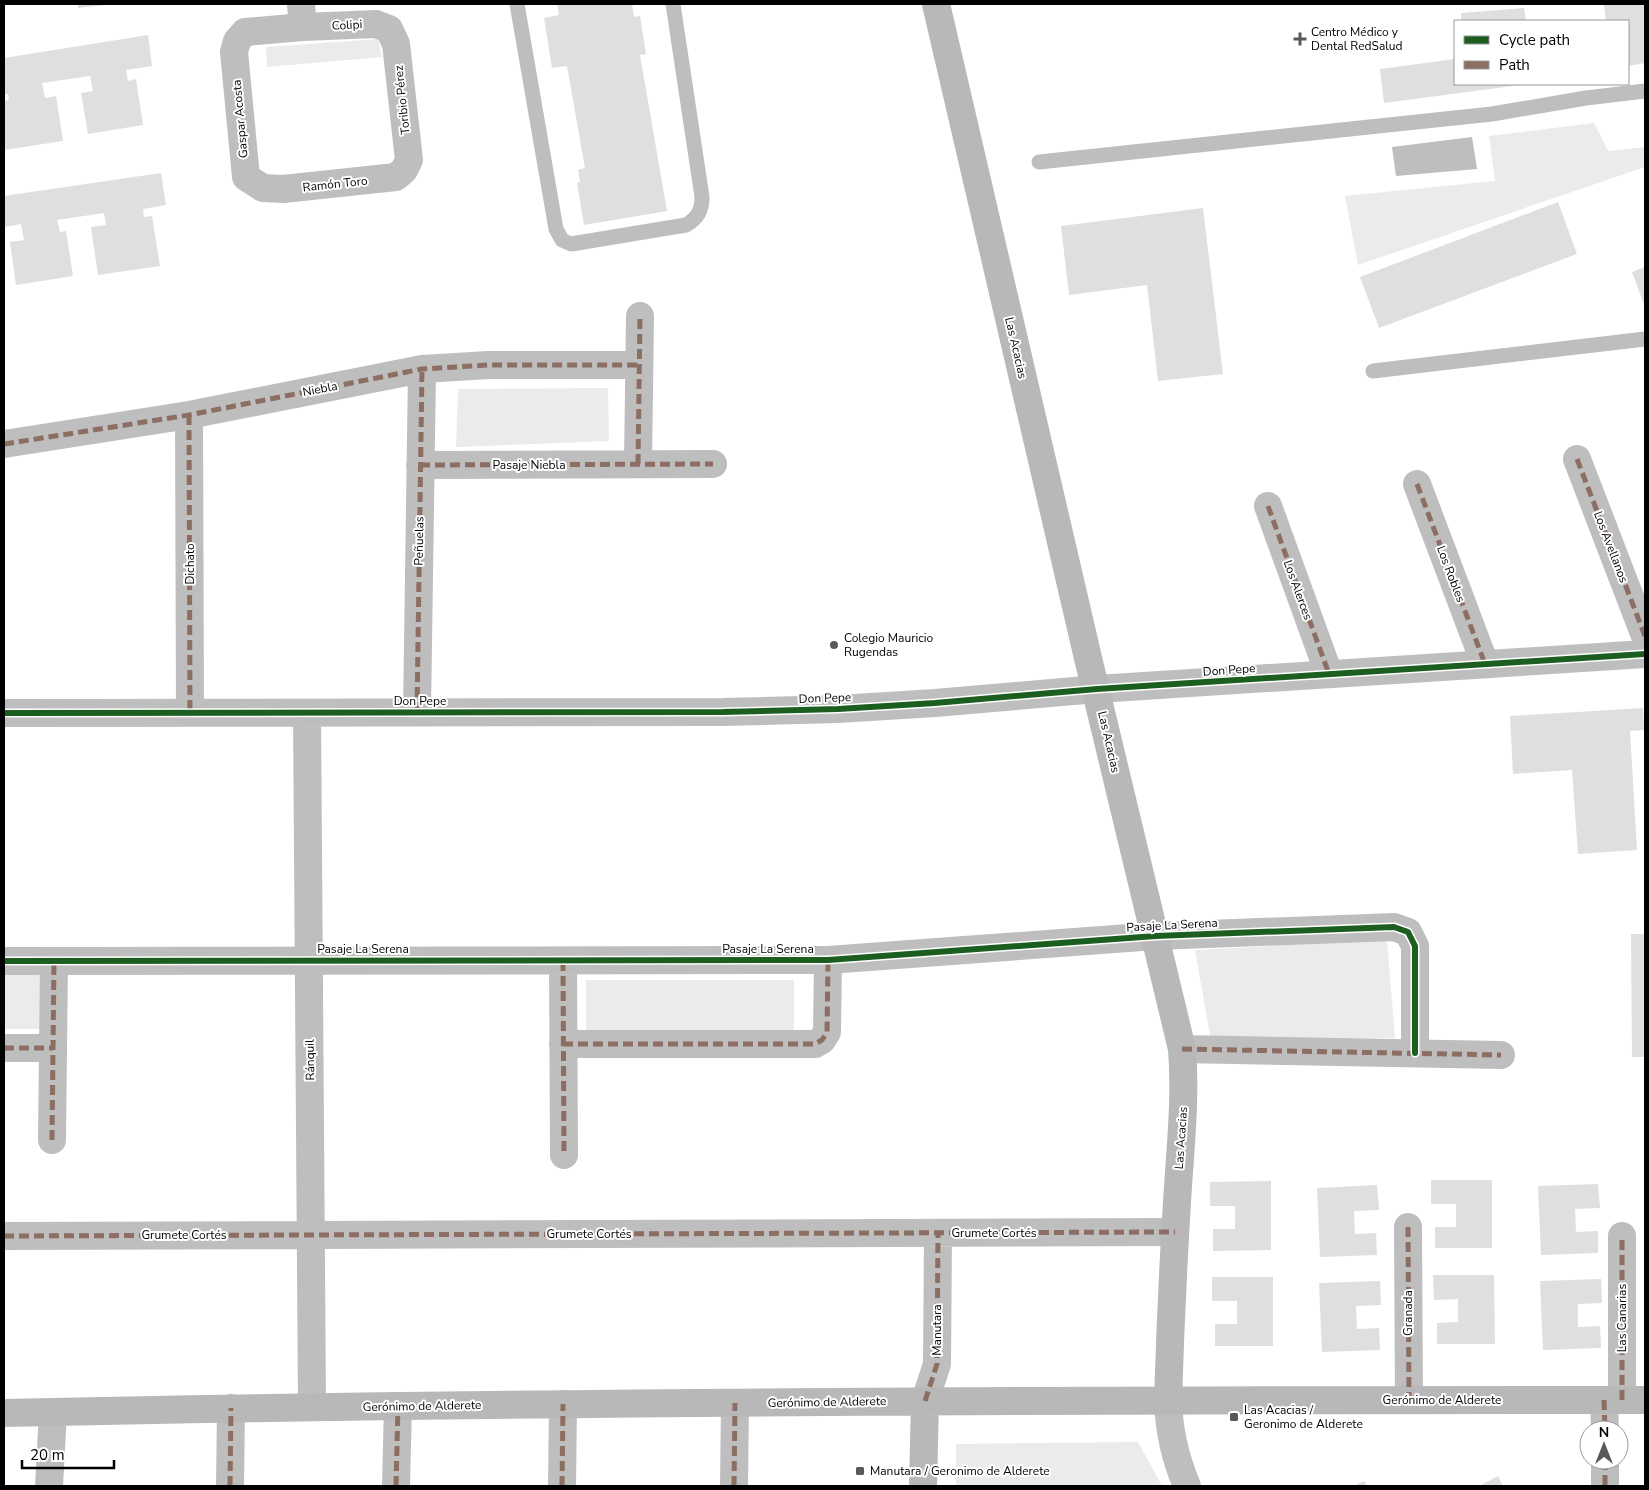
<svg xmlns="http://www.w3.org/2000/svg" width="1649" height="1490" font-family="'Nunito Sans',sans-serif">
	<style>
		.green { fill: #ebebeb }
		.water { fill: #bebebe }
		.building { fill: #dfdfdf }
		.lines { fill: none; stroke-linecap: round; stroke-linejoin: round }
		.lane { stroke: #bebebe; stroke-width: 15 }
		.street { stroke: #bebebe; stroke-width: 28 }
		.secondary { stroke: #b8b8b8; stroke-width: 28 }
		.quiet { stroke: #8d6e63; stroke-width: 5; stroke-dasharray: 10 5; stroke-linecap: butt }
		.cycleway-casing { stroke: #fff; stroke-width: 9 }
		.cycleway { stroke: #1b5e20; stroke-width: 6 }
		.poi-dot { fill: #595959; stroke: #fff; stroke-width: 2 }
		.labels { text-anchor: middle; stroke-width: 4; stroke-linejoin: round; paint-order: stroke }
		.street-label { font-size: 12px; fill: #000; stroke: #fff }
		.poi-label { font-size: 12px; fill: #000; stroke: #fff; text-anchor: start }
	</style>
	<rect width="100%" height="100%" fill="#fff"/>
	<!-- green -->
	<path class="green" d="M378,39L382,57L267,67L266,47Z
		M1594,123L1608,151L1645,147V167L1358,265L1345,196L1495,181L1489,136Z
		M608,388L609,441L456,447L458,389Z
		M1387,940L1395,1038L1211,1041L1195,950Z
		M4,974H40V1029H4Z
		M586,980H794V1030L586,1031Z
		M1138,1442L1162,1486H956V1444Z"/>
	<!-- water -->
	<path class="water" d="M1472,137L1477,169L1396,176L1392,147Z"/>
	<!-- building -->
	<path class="building" d="M78,4H106V5L78,8Z
		M557,4H632L634,17L640,16L646,54L640,55L667,211L584,225L577,183L580,182L578,170L585,168L567,66L552,68L544,18L559,15Z
		M1604,4H1645V63L1628,66V21H1606Z
		M1524,8L1526,21H1461V13Z
		M148,35L152,66L126,70L128,81L136,79L143,125L88,134L81,93L93,91L90,76L42,83L45,98L56,96L63,141L4,150V101L9,100L8,94H4V58Z
		M1455,59V84H1520V85L1384,103L1380,69Z
		M161,173L166,205L143,209L144,217L152,216L160,266L98,275L91,227L106,225L104,213L57,220L60,232L66,231L73,276L16,285L10,242L24,240L21,224L4,227V196Z
		M1558,202L1577,254L1379,328L1360,277Z
		M1203,208L1223,374L1158,381L1147,285L1069,295L1061,226Z
		M1645,267V307L1632,272Z
		M1643,708L1644,730L1630,731L1637,850L1578,854L1572,770L1513,774L1510,716Z
		M1631,934H1645V1057H1632Z
		M1431,1180H1492V1248H1435V1227H1456V1204H1431Z
		M1271,1181V1250L1213,1251V1229H1235V1206H1210V1182Z
		M1598,1184L1600,1208L1575,1209L1576,1232L1598,1231V1253L1541,1255L1538,1186Z
		M1377,1185L1379,1210L1354,1211L1355,1234L1376,1233L1377,1255L1320,1257L1317,1188Z
		M1433,1275H1494L1495,1344H1437V1323L1458,1322V1299L1434,1300Z
		M1212,1277H1273V1346H1215V1324H1237V1301H1212Z
		M1601,1279L1602,1303L1578,1304V1327L1600,1326L1601,1348L1543,1350L1540,1281Z
		M1380,1281L1381,1305L1356,1306L1357,1329L1379,1328L1380,1350L1322,1352L1319,1283Z
		M1498,1476L1503,1486H1479Z
		M1364,1481L1367,1486H1354Z"/>
	<g class="lines">
		<!-- lane -->
		<path class="lane" d="M517,4L556,229L562,240L571,244L686,225C698,218 702,210 702,197L673,4
			M1039,162L1492,114L1586,98L1645,91
			M1373,371L1645,339"/>
		<!-- street -->
		<path class="street" d="M301,4L303,27
			M376,24L389,29L396,44L409,160L404,170L396,177L283,189L263,188L246,177L234,52L237,41L245,32L303,27Z
			M189,415L190,713
			M4,444L189,415L422,369L489,365H639
			M1577,459L1645,636
			M638,464L640,316
			M420,465L713,464
			M1417,484L1485,664
			M1268,506L1329,674
			M417,712L422,369
			M4,713L723,712L838,709L935,703L1097,689L1645,654
			M307,713L312,1407
			M4,961L828,960L1156,936L1394,927L1408,932L1415,946V1053
			M563,961L564,1155
			M563,1044H815L822,1040L827,1032L828,960
			M4,1048H53
			M1182,1049L1501,1055
			M52,1140L54,961
			M1408,1227L1409,1400
			M4,1236L1175,1232
			M1604,1400L1605,1430
			M1622,1400V1236
			M925,1401L937,1364L938,1233
			M1168,1401C1169,1431 1175,1458 1187,1486
			M1605,1460V1486
			M49,1486L53,1412
			M230,1486L231,1408
			M396,1486L398,1406
			M562,1486L563,1404
			M734,1486L735,1403"/>
		<!-- secondary -->
		<path class="secondary" d="M936,4L1088,658L1182,1049C1186,1100 1180,1151 1177,1202C1173,1268 1170,1335 1168,1401
			M4,1413C551,1401 1098,1400 1645,1400
			M923,1486L925,1401"/>
		<!-- quiet -->
		<path class="quiet" d="M189,415L190,713
			M4,444L189,415L422,369L489,365H639
			M1577,459L1645,636
			M638,464L640,316
			M420,465L713,464
			M1417,484L1485,664
			M1268,506L1329,674
			M417,712L422,369
			M563,961L564,1155
			M563,1044H815L822,1040L827,1032L828,960
			M4,1048H53
			M1182,1049L1501,1055
			M52,1140L54,961
			M1408,1227L1409,1400
			M4,1236L1175,1232
			M1604,1400L1605,1430
			M1622,1400V1236
			M925,1401L937,1364L938,1233
			M1605,1460V1486
			M230,1486L231,1408
			M396,1486L398,1406
			M562,1486L563,1404
			M734,1486L735,1403"/>
		<!-- cycleway casing -->
		<g class="cycleway-casing">
			<path id="cycleway" d="M4,713L723,712L838,709L935,703L1097,689L1645,654
				M4,961L828,960L1156,936L1394,927L1408,932L1415,946V1053"/>
		</g>
		<!-- cycleway -->
		<use href="#cycleway" class="cycleway"/>
	</g>
	<!-- markers -->
	<g class="poi-dot">
		<path d="M1297.5 31.5h5v5h5v5h-5v5h-5v-5h-5v-5h5z"/>
		<circle cx="834" cy="645" r="5"/>
		<rect x="1229" y="1412" width="10" height="10" rx="2.5"/>
		<rect x="855" y="1466" width="10" height="10" rx="2.5"/>
	</g>
	<g class="labels">
		<!-- street labels -->
		<g class="street-label">
			<text transform="translate(347 25) rotate(-3)" y="4">Colipi</text>
			<text transform="translate(402 100) rotate(-96)" y="4">Toribio Pérez</text>
			<text transform="translate(240 119) rotate(-95)" y="4">Gaspar Acosta</text>
			<text transform="translate(335 184) rotate(-6)" y="4">Ramón Toro</text>
			<text transform="translate(1016 348) rotate(77)" y="4">Las Acacias</text>
			<text transform="translate(320 389) rotate(-11)" y="4">Niebla</text>
			<text x="529" y="469">Pasaje Niebla</text>
			<text transform="translate(419 541) rotate(-89)" y="4">Peñuelas</text>
			<text transform="translate(1611 547) rotate(69)" y="4">Los Avellanos</text>
			<text transform="translate(190 564) rotate(-90)" y="4">Dichato</text>
			<text transform="translate(1451 574) rotate(69)" y="4">Los Robles</text>
			<text transform="translate(1298 590) rotate(70)" y="4">Los Alerces</text>
			<text transform="translate(1229 670) rotate(-4)" y="4">Don Pepe</text>
			<text transform="translate(825 698) rotate(-2)" y="4">Don Pepe</text>
			<text x="420" y="705">Don Pepe</text>
			<text transform="translate(1109 742) rotate(77)" y="4">Las Acacias</text>
			<text transform="translate(1172 925) rotate(-3)" y="4">Pasaje La Serena</text>
			<text x="363" y="953">Pasaje La Serena</text>
			<text x="768" y="953">Pasaje La Serena</text>
			<text transform="translate(310 1060) rotate(-91)" y="4">Ránquil</text>
			<text transform="translate(1181 1138) rotate(-86)" y="4">Las Acacias</text>
			<text x="994" y="1237">Grumete Cortés</text>
			<text x="589" y="1238">Grumete Cortés</text>
			<text x="184" y="1239">Grumete Cortés</text>
			<text transform="translate(1408 1313) rotate(-90)" y="4">Granada</text>
			<text transform="translate(1622 1318) rotate(-90)" y="4">Las Canarias</text>
			<text transform="translate(937 1330) rotate(-90)" y="4">Manutara</text>
			<text x="1442" y="1404">Gerónimo de Alderete</text>
			<text transform="translate(827 1402) rotate(-1)" y="4">Gerónimo de Alderete</text>
			<text transform="translate(422 1406) rotate(-1)" y="4">Gerónimo de Alderete</text>
		</g>
		<!-- poi labels -->
		<g class="poi-label">
			<text x="1311" y="36">Centro Médico y<tspan x="1311" dy="14">Dental RedSalud</tspan></text>
			<text x="844" y="642">Colegio Mauricio<tspan x="844" dy="14">Rugendas</tspan></text>
			<text x="1244" y="1414">Las Acacias /<tspan x="1244" dy="14">Geronimo de Alderete</tspan></text>
			<text x="870" y="1475">Manutara / Geronimo de Alderete</text>
		</g>
	</g>
	<!-- border -->
	<rect width="1649" height="1490" fill="none" stroke="#000000" stroke-width="10"/>
	<!-- legend -->
	<rect x="1454" y="20" width="175" height="65" fill="#ffffff" stroke="#999999"/>
	<rect x="1464" y="36" width="25" height="8" fill="#1b5e20" stroke="#999999"/>
	<text x="1499" y="45" font-size="15" fill="#000000">Cycle path</text>
	<rect x="1464" y="61" width="25" height="8" fill="#8d6e63" stroke="#999999"/>
	<text x="1499" y="70" font-size="15" fill="#000000">Path</text>
	<!-- north arrow -->
	<g transform="translate(1604 1445)"><circle r="24" fill="#ffffff" stroke="#999999"/>
	<path d="M0-4L9 19L0 12L-9 19Z" fill="#595959"/>
	<text y="-8" font-size="14" font-weight="bold" text-anchor="middle" fill="#000000">N</text>
	</g>
	<!-- scale -->
	<path d="M22 1460v8h92v-8" fill="none" stroke="#000000" stroke-width="2.5"/>
	<text x="30" y="1460" font-size="15" fill="#000000" stroke="#ffffff" stroke-width="4" paint-order="stroke">20 m</text>
</svg>
